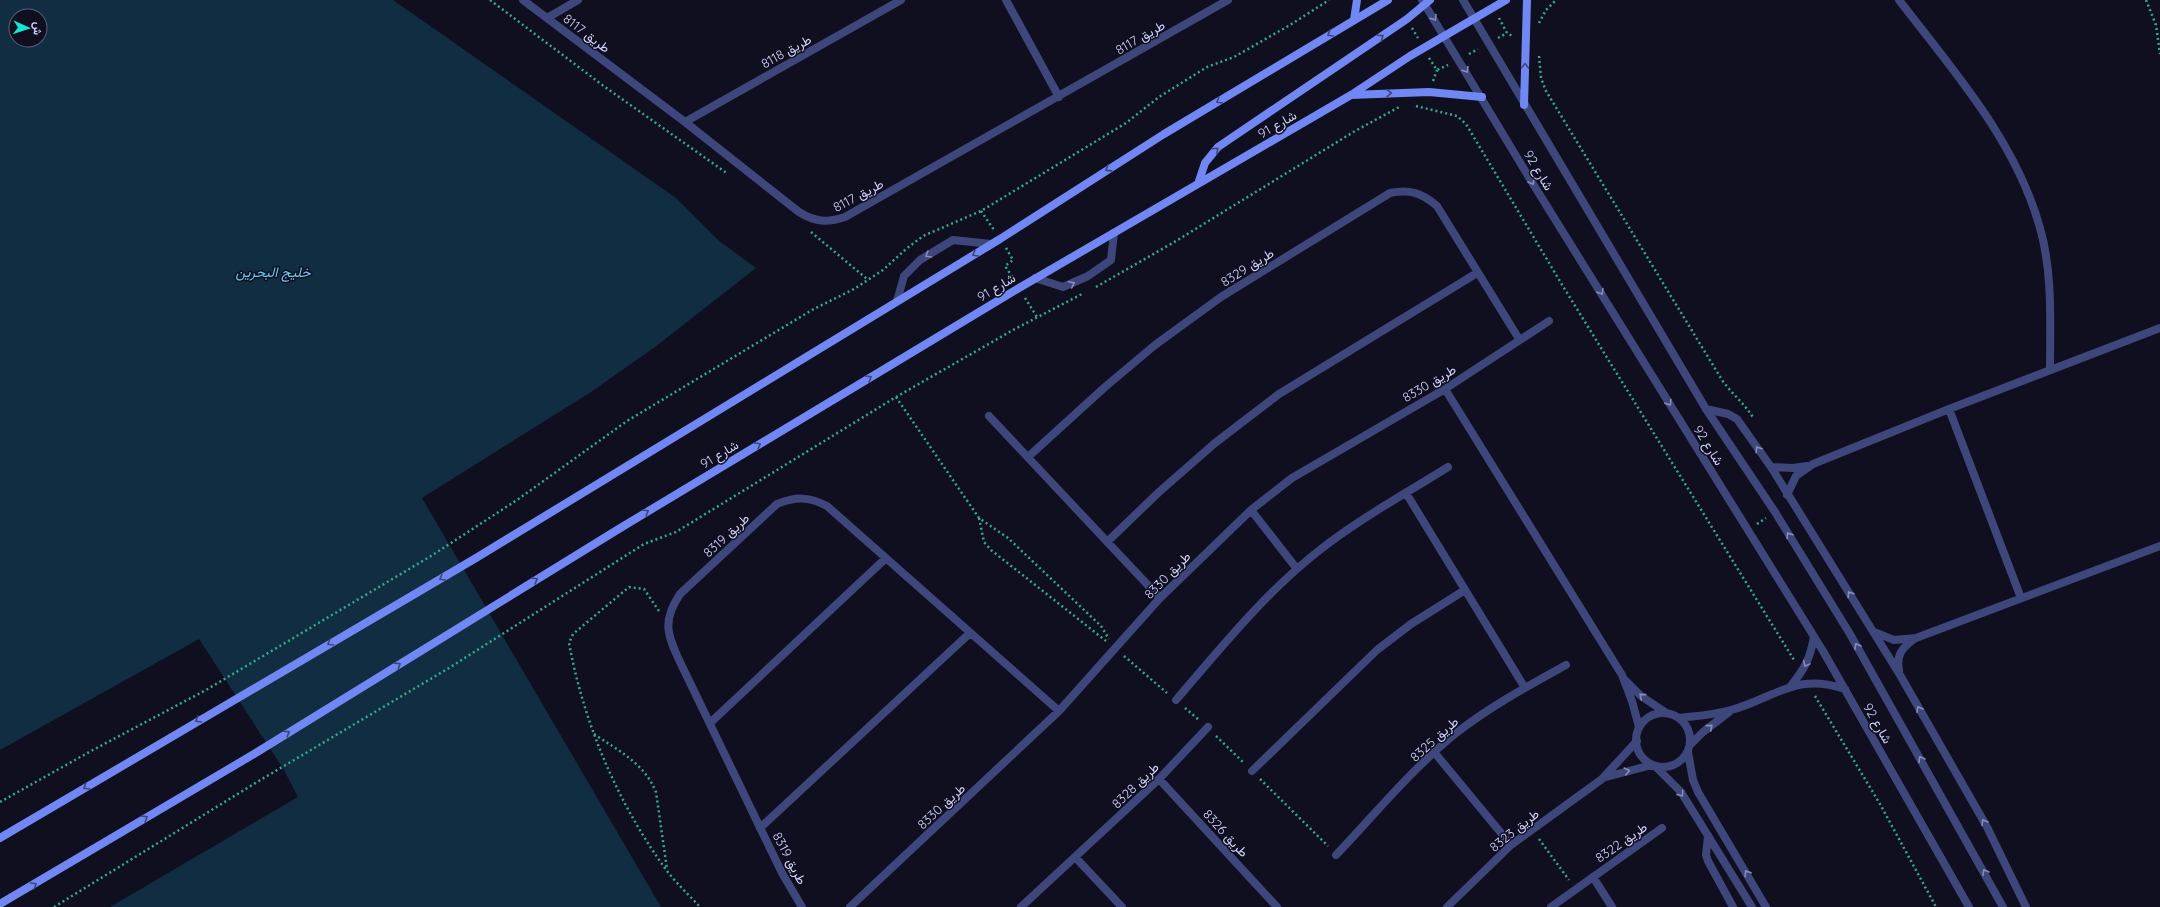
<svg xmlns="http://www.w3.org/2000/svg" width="2160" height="907" font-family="Quicksand,Vazirmatn,sans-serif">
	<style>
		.water { fill: #112d41; fill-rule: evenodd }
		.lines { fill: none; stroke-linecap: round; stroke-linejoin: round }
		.path { stroke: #38a88c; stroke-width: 2.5; stroke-dasharray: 2 3; stroke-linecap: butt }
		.lane { stroke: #3e477b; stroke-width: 8 }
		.street { stroke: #3e477b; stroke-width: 8 }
		.secondary { stroke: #7187f3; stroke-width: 8 }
		.oneway { stroke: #888ebb }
		.oneway2 { stroke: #3b457f }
		.labels { text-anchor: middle; stroke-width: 3; stroke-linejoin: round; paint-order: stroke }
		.street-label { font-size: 13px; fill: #d1d5fb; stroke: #0f0f20 }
		.water-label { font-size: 14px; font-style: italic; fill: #68cdf2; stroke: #0f0f20 }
	</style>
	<rect width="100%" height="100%" fill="#0f0f20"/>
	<!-- water -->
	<path class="water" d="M0,0H393L676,198L718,240L756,268L655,347L591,392L422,498L661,907H110L298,797L284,770L199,639L0,750ZM16,16H40V40H16Z"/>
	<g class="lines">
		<!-- path -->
		<path class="path" d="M490,0L605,87L728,174
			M2146,0L2156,25L2160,54
			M1499,18L1507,33L1514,37
			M1539,23L1546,10L1556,0
			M1412,28L1418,38
			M1498,38L1507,33
			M1469,54L1478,49
			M1539,56L1541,78L1546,91L1722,380C1732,394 1745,404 1754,419
			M1429,58L1437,70L1448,65
			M1433,81L1437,70
			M1416,106L1457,116L1466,124L1564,288L1794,660
			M981,211L994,230
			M811,232L867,279
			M1006,248L1013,260L1005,266L1013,278
			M1096,287L1176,241L1355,131L1401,106
			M1025,298L1037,317
			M896,397L979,518L1008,538L1101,626L1109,639
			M979,518L984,542L991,550L1106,641
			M1757,524L1766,518
			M659,611L644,589L629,587L573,634L569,643C584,724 618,804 667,871C677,884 689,895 700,907
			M1124,656L1167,693
			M1815,696L1880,804L1936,907
			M1185,708L1199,720
			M594,734C619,751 644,763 656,792L667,869
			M1216,736L1244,763
			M1260,779L1328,846
			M0,802L91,751L206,690L431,556L517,500L627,421L812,310L854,289L883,270L906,249L923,236L981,211L1126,123L1159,97L1207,67L1234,57L1290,25L1329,0
			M1539,839L1569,880
			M54,907L262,779L449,668L644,544L676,532L896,397L1013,330L1082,294"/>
		<!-- lane -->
		<path class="lane" d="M1899,0C1953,70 2016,141 2040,228C2053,273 2050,324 2050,370
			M1035,278L1063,287L1088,276L1111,260L1114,233
			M897,301L904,276L920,260L953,240L991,244
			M1708,836L1706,855L1708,861L1733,907"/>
		<!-- street -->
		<path class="street" d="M523,0L685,122L799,212C815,222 827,223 845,217L1228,0
			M1006,0L1059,97
			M1422,0L1530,179L1823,651L1969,907
			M1463,0L1706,409L1775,512L1850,634L2003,907
			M547,18L578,0
			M685,122L901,0
			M1445,389L1622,675L1632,701L1639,727
			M1706,409L1728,414L1737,419L1771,467L1900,675L1987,827L2026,907
			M1949,409L2021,598
			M989,416L1160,598
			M1028,457L1105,387L1155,345L1221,297L1390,193C1410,189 1422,193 1437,206L1519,339
			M1771,467L1793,468L1807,466
			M1406,493L1525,688
			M1787,495L1796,476L1813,464L1949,409L2160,328
			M1251,510L1297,569
			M1107,542L1159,492L1215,443L1279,394L1477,273
			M1874,632L1894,640L1916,638L2160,546
			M1899,670C1896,655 1902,648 1914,639
			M1626,681L1641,696L1665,712
			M1790,687C1804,670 1810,659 1814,637
			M1176,700C1219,650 1260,599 1311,557C1353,522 1402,496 1448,467
			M1636 740a27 27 0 1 1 54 0a27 27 0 1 1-54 0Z
			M1679,718C1696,716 1714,715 1731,710C1775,698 1795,672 1845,689
			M710,723L885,559
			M1690,745L1703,732L1729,712
			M1434,752L1511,845
			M1688,752L1693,780L1698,792L1766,907
			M1655,766L1681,792L1752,907
			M1252,771L1377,650L1411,624L1465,590
			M1606,777L1652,765
			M1159,779L1277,907
			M760,828L970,633
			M1336,855C1375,814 1412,769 1455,734C1489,707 1528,686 1566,665
			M1075,857L1122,907
			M1593,877L1612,907
			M802,907L782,873L680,662C667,634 662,621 680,594L777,504C795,497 808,496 827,506L1059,711
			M850,907L1059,711L1160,598L1251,510L1292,478L1445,389L1549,321
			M1021,907L1159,779L1208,727
			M1447,907L1511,845L1602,779L1637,741
			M1551,907L1662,828"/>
		<!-- secondary -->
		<path class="secondary" d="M1354,20L1357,0
			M1351,95L1429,92L1482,97
			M1524,105L1527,0
			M1198,184L1205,163L1218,147L1407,19L1430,0
			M0,838L476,558L1000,239L1164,134L1388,0
			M0,904L254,754L622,527L1019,288L1351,95L1410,56L1506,0"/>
	</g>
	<!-- one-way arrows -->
	<defs><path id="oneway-chevron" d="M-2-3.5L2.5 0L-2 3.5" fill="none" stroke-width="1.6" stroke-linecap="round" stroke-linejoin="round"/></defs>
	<g class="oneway">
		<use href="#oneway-chevron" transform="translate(1434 18) rotate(58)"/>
		<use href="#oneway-chevron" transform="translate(1466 70) rotate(58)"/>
		<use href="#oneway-chevron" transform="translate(1532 182) rotate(59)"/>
		<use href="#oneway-chevron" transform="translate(928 255) rotate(149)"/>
		<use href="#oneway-chevron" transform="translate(1072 284) rotate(-26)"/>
		<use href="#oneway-chevron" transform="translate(1601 292) rotate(58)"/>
		<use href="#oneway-chevron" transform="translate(1669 403) rotate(58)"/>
		<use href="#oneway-chevron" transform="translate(1758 449) rotate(-123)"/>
		<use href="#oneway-chevron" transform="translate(1789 535) rotate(-122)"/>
		<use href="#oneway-chevron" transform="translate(1850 594) rotate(-122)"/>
		<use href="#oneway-chevron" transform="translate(1857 646) rotate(-120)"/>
		<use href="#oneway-chevron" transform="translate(1806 664) rotate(118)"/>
		<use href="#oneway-chevron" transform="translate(1642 696) rotate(-140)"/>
		<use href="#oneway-chevron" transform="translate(1919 709) rotate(-120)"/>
		<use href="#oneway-chevron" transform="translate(1710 727) rotate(-40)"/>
		<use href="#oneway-chevron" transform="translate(1921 759) rotate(-120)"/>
		<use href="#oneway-chevron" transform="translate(1627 771) rotate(-14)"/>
		<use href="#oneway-chevron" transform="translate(1681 794) rotate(54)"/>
		<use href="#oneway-chevron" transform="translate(1984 822) rotate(-120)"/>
		<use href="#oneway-chevron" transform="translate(1985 872) rotate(-120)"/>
		<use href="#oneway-chevron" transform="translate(1747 873) rotate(-122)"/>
	</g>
	<g class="oneway2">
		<use href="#oneway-chevron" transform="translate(1330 34) rotate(149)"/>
		<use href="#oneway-chevron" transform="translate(1381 37) rotate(-34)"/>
		<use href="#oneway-chevron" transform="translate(1525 66) rotate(-89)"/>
		<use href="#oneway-chevron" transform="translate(1389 93) rotate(-3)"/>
		<use href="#oneway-chevron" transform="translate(1219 101) rotate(149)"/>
		<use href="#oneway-chevron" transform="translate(1216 150) rotate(-43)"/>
		<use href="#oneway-chevron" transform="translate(1108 169) rotate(147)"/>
		<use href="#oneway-chevron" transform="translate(975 254) rotate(149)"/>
		<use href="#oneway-chevron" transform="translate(869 378) rotate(-31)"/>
		<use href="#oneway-chevron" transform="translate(758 445) rotate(-31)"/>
		<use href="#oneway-chevron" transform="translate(646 512) rotate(-31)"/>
		<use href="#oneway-chevron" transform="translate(442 578) rotate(150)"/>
		<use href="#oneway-chevron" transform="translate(535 580) rotate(-31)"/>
		<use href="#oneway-chevron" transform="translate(330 643) rotate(150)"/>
		<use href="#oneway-chevron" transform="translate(398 665) rotate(-32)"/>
		<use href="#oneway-chevron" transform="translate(198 720) rotate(149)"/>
		<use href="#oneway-chevron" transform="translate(287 733) rotate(-32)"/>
		<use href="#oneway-chevron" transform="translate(86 787) rotate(149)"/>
		<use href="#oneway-chevron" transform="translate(145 818) rotate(-31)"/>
		<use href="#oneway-chevron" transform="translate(34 885) rotate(-31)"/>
	</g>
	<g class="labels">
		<!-- street labels -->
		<g class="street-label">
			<text transform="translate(587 33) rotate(37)" y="5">طريق 8117</text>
			<text transform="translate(1140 37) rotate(-30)" y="5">طريق 8117</text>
			<text transform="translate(786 51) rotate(-29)" y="5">طريق 8118</text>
			<text transform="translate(1277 124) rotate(-30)" y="5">شارع 91</text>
			<text transform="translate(1539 170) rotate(59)" y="5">شارع 92</text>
			<text transform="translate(858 195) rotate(-28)" y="5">طريق 8117</text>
			<text transform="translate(1247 267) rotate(-32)" y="5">طريق 8329</text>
			<text transform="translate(996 287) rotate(-31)" y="5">شارع 91</text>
			<text transform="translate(1429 383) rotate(-31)" y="5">طريق 8330</text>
			<text transform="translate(1709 445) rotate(58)" y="5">شارع 92</text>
			<text transform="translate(719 454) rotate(-31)" y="5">شارع 91</text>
			<text transform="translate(726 535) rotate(-43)" y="5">طريق 8319</text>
			<text transform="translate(1167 575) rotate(-46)" y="5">طريق 8330</text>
			<text transform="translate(1878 723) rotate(60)" y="5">شارع 92</text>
			<text transform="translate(1434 739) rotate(-42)" y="5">طريق 8325</text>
			<text transform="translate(1135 785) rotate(-44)" y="5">طريق 8328</text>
			<text transform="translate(941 806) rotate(-43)" y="5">طريق 8330</text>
			<text transform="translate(1514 830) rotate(-39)" y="5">طريق 8323</text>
			<text transform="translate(1226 833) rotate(47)" y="5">طريق 8326</text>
			<text transform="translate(1621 842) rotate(-35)" y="5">طريق 8322</text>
			<text transform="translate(790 858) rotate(62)" y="5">طريق 8319</text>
		</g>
		<!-- water labels -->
		<g class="water-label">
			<text x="273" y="277">خليج البحرين</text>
		</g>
	</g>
	<!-- north arrow -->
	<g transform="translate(28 28) rotate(93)"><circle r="19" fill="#0f0f20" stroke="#5d5e78"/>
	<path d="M0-3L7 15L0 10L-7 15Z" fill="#14e5d1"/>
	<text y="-6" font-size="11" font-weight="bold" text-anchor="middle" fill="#d1d5fb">ش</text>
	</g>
</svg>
